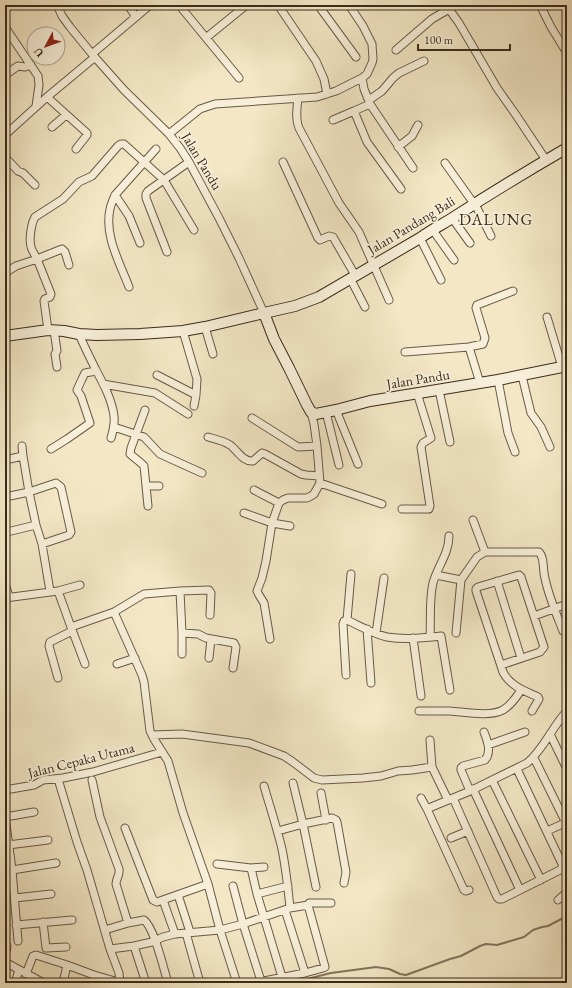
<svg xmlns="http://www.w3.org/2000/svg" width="572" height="988" font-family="'EB Garamond',serif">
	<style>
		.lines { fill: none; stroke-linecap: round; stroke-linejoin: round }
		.stream { stroke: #83755e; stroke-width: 2 }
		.street-casing { stroke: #685a46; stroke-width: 9 }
		.secondary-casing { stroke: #3a2b1b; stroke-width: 12 }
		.street { stroke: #f7efd9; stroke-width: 7 }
		.secondary { stroke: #f7efd9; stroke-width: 10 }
		.labels { text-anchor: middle; stroke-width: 3.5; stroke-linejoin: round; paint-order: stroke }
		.street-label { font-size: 14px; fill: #3a2b1b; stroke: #f7efd9 }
		.quarter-label { font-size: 16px; letter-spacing: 1px; fill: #3a2b1b; stroke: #f7efd9 }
	</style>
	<rect width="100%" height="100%" fill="#f3e7c5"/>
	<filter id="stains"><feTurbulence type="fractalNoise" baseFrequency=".005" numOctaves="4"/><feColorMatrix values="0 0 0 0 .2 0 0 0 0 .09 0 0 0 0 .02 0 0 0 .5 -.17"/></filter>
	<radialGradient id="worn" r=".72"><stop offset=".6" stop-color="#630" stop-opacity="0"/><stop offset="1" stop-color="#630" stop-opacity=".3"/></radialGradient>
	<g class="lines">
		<!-- stream -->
		<path class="stream" d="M280,983H288
			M291,983L331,973L376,967L389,969L400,974L406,975L450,959L461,956L480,946L486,944L497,945L524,937L533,930L542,927L548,926L567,916"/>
		<!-- street casing -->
		<g class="street-casing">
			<path id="street" d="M57,5L62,16L70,27L92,54L124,90L169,134L180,148L189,162L219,218L239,258L264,313
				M128,5L136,17
				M179,5L239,78
				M278,5L316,61L324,79L327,94
				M318,5L356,57
				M446,5L459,23L497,88L516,115L546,160
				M540,5L551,27L567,53
				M5,27L38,76L39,85L36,106
				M207,37L244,7
				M396,50L432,19L449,9
				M92,54L150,5
				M5,75L18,66L25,67L31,65
				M362,78L364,89L370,104L413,168
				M47,97L87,133V135L76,149
				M298,98C297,108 295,119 299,128L339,203L359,232L389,300
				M369,100L382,91L393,78L399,73L424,61
				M370,104L354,111L367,142L401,189
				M333,120L354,111
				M52,127L66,115
				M169,134L200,109L215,104L317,97L336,91L362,78L367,74L372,63L373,59L372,44L363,26L349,5
				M5,135L47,97L95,57
				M398,147L412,136L418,125
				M5,157L18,171L23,173L35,185
				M283,162L318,238L320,240L329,236L333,237L355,275
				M445,163L477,208L491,236
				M115,195L129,216L140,243
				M452,218L470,243
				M432,229L454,260
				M420,238L441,280
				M167,252L146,198V194L148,191L189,162
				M69,265L65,252L62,249L37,259C35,255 32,251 31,247C29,239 31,224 35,217L63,199L79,182L92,176L118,146L121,144H124L164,180L194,230
				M5,273L16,266L37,259L51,294L50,297L45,299L44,301L48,330
				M350,278L365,307
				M129,287C120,263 104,236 110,209C111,204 113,200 115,195L156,149
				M547,317L562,367
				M205,327L213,354
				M54,330L57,351L55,354L57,367
				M183,331L197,379L196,395L194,406
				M79,334C84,346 90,358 96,370C104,385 112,400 114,416C115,424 113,431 111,438
				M469,347L480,383
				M405,352L469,347L483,344L485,338L476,308L477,305L513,291
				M157,375L196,395
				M522,376L531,413L541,427L550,447
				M498,380L508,433L515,452
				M103,384L155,393L188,414
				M439,390L450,442
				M145,410L131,448L130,454L141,463L144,466L148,506
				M336,410L358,464
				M326,412L339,465
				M252,418L298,447L317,446
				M114,427L144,437L160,454L202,473
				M208,437C215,439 224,441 230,445C238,451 243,462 253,461L262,453L265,454L301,474L306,475L319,476
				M22,446L23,456
				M51,449L67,439L90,423L81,396L77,390L82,379L85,373L96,371
				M5,460L23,456L29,492L5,497
				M320,483L382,504
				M146,486H159
				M254,490L279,503
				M402,509H429L430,506L421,447L423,443L431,438L417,393
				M244,513L272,523L290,526
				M473,520L485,552
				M7,532L36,525
				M42,544L69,535L71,532L61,487L56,483L29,492L36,525L42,544L50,591
				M436,575L461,580
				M461,580L477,557L485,552H539C544,557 543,566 544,573C547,593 556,613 563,631
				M497,581L521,658
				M5,583L9,597
				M58,591L80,585
				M180,591L209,590L211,593L210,615
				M5,598L58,591L71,627L114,612L144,594L180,591L182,633V654
				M534,616L567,604
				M347,620L351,574
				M71,627L85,664
				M367,629L371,683
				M182,633L198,634L206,638L234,643L236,647L233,668
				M376,633L384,578
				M456,633L461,580
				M430,637C431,619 429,600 433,583C437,567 449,554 449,536
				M413,638L421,696
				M270,639L264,603L259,595L257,591L262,578L266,561L272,523L279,503L283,500L288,498H307L311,496L314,494L320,483L317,446L314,424L311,412
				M209,658L211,639
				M117,664L135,658
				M501,665L540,652L544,647L521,577L519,575L478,587L476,589V591L503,672C510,686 525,691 538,697L539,699L532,711
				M346,675L343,624L344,621L347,620C360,626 373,634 387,637C405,640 423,638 441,636L450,690
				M58,678L49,646L50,642L72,631
				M419,711C430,711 440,711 450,711C465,712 490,717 503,710C511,705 516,698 521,690
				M550,734L567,769
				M152,735L182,734L249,743L284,756L293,762L314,778L322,780L363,778L381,776L398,771L412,770L432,767
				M430,740L432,767L448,800
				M488,745L525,732
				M534,758L567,825
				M58,779L77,842L87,870L110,949L134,946L152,942L163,937L175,934L220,930L208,884L183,813L168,761L154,739L150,731L144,682L142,675L114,612
				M92,780L100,817L119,869C120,876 116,878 116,884L128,923L144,920C154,927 164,970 168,983
				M492,780L541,880
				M293,783L303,824L316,887
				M264,786C270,807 277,828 282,849C286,869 288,888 290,908
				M473,789L520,890
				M5,790L34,785L43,780L63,778L93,772L162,752
				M470,791L461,770V768L463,766L485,760C492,752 487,740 484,732
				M321,793L326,820
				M421,798L427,809L429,808L470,791L527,763C544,749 552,727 567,711
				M453,798L497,897L499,899H502L560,870L563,866L517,769
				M427,809L464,890L466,891L469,890
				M5,816L12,870L18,941
				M5,817L34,812
				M125,828L153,900L157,902L208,884
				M278,831L303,824L332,818L336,820L337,822L346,872L344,883
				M547,831L567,822
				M451,838L468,831
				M8,845L48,840
				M217,864L251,868L257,894L282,977
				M251,868L264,867
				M12,870L56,863
				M233,886L243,924L261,981
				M257,894L288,886
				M15,898L51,894
				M179,898L190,932
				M558,900L567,892
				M164,903L175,934
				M308,905L309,903H331
				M285,910L305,973
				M43,922L46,948L66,947
				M16,925L72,920
				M105,930L128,923
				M186,933L200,983
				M134,946L146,983
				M110,949L119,973L120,983
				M5,956L7,946
				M5,962L40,981L45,983
				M67,965L94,975
				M26,974L33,956L36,955L67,965L63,983
				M15,983L19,970
				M95,983L94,975L122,983
				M237,983L220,930L243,924L290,908L308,905L325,967L323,968L305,973L253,983"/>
		</g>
		<!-- secondary casing -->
		<g class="secondary-casing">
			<path id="secondary" d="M264,313L295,306L319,297L420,238C431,230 443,224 454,217C491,193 529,170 567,148
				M5,336L48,330L64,331L79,334L97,335L140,334L183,331L205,327L264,313L274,339L289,368L307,405L311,412L316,414L336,410L370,401L498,380L567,366"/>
		</g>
		<!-- street -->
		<use href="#street" class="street"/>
		<!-- secondary -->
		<use href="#secondary" class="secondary"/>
	</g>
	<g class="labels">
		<!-- street labels -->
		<g class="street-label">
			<text transform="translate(202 161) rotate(59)" y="5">Jalan Pandu</text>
			<text transform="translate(411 225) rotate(-31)" y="5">Jalan Pandang Bali</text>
			<text transform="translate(418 379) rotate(-9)" y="5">Jalan Pandu</text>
			<text transform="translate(81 760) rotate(-14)" y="5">Jalan Cepaka Utama</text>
		</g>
		<!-- quarter labels -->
		<g class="quarter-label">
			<text x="496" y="225">DALUNG</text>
		</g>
	</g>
	<!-- margin -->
	<rect width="572" height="988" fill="none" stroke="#f3e7c5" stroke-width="20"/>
	<rect x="6" y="6" width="560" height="976" fill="none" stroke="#3a2b1b" stroke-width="2"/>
	<rect x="10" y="10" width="552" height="968" fill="none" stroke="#3a2b1b"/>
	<!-- north arrow -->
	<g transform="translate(46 46) rotate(229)"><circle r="19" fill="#f7efd9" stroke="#aba18d"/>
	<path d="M0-3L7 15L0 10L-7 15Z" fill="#8f2418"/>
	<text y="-6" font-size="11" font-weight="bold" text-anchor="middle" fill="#3a2b1b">U</text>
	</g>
	<!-- scale -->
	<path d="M418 44v6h92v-6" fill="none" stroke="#3a2b1b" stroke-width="2"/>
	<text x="424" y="44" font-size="12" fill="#3a2b1b" stroke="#f7efd9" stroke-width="3" paint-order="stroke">100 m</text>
	<rect width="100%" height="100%" filter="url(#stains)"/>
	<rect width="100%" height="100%" fill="url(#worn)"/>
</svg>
